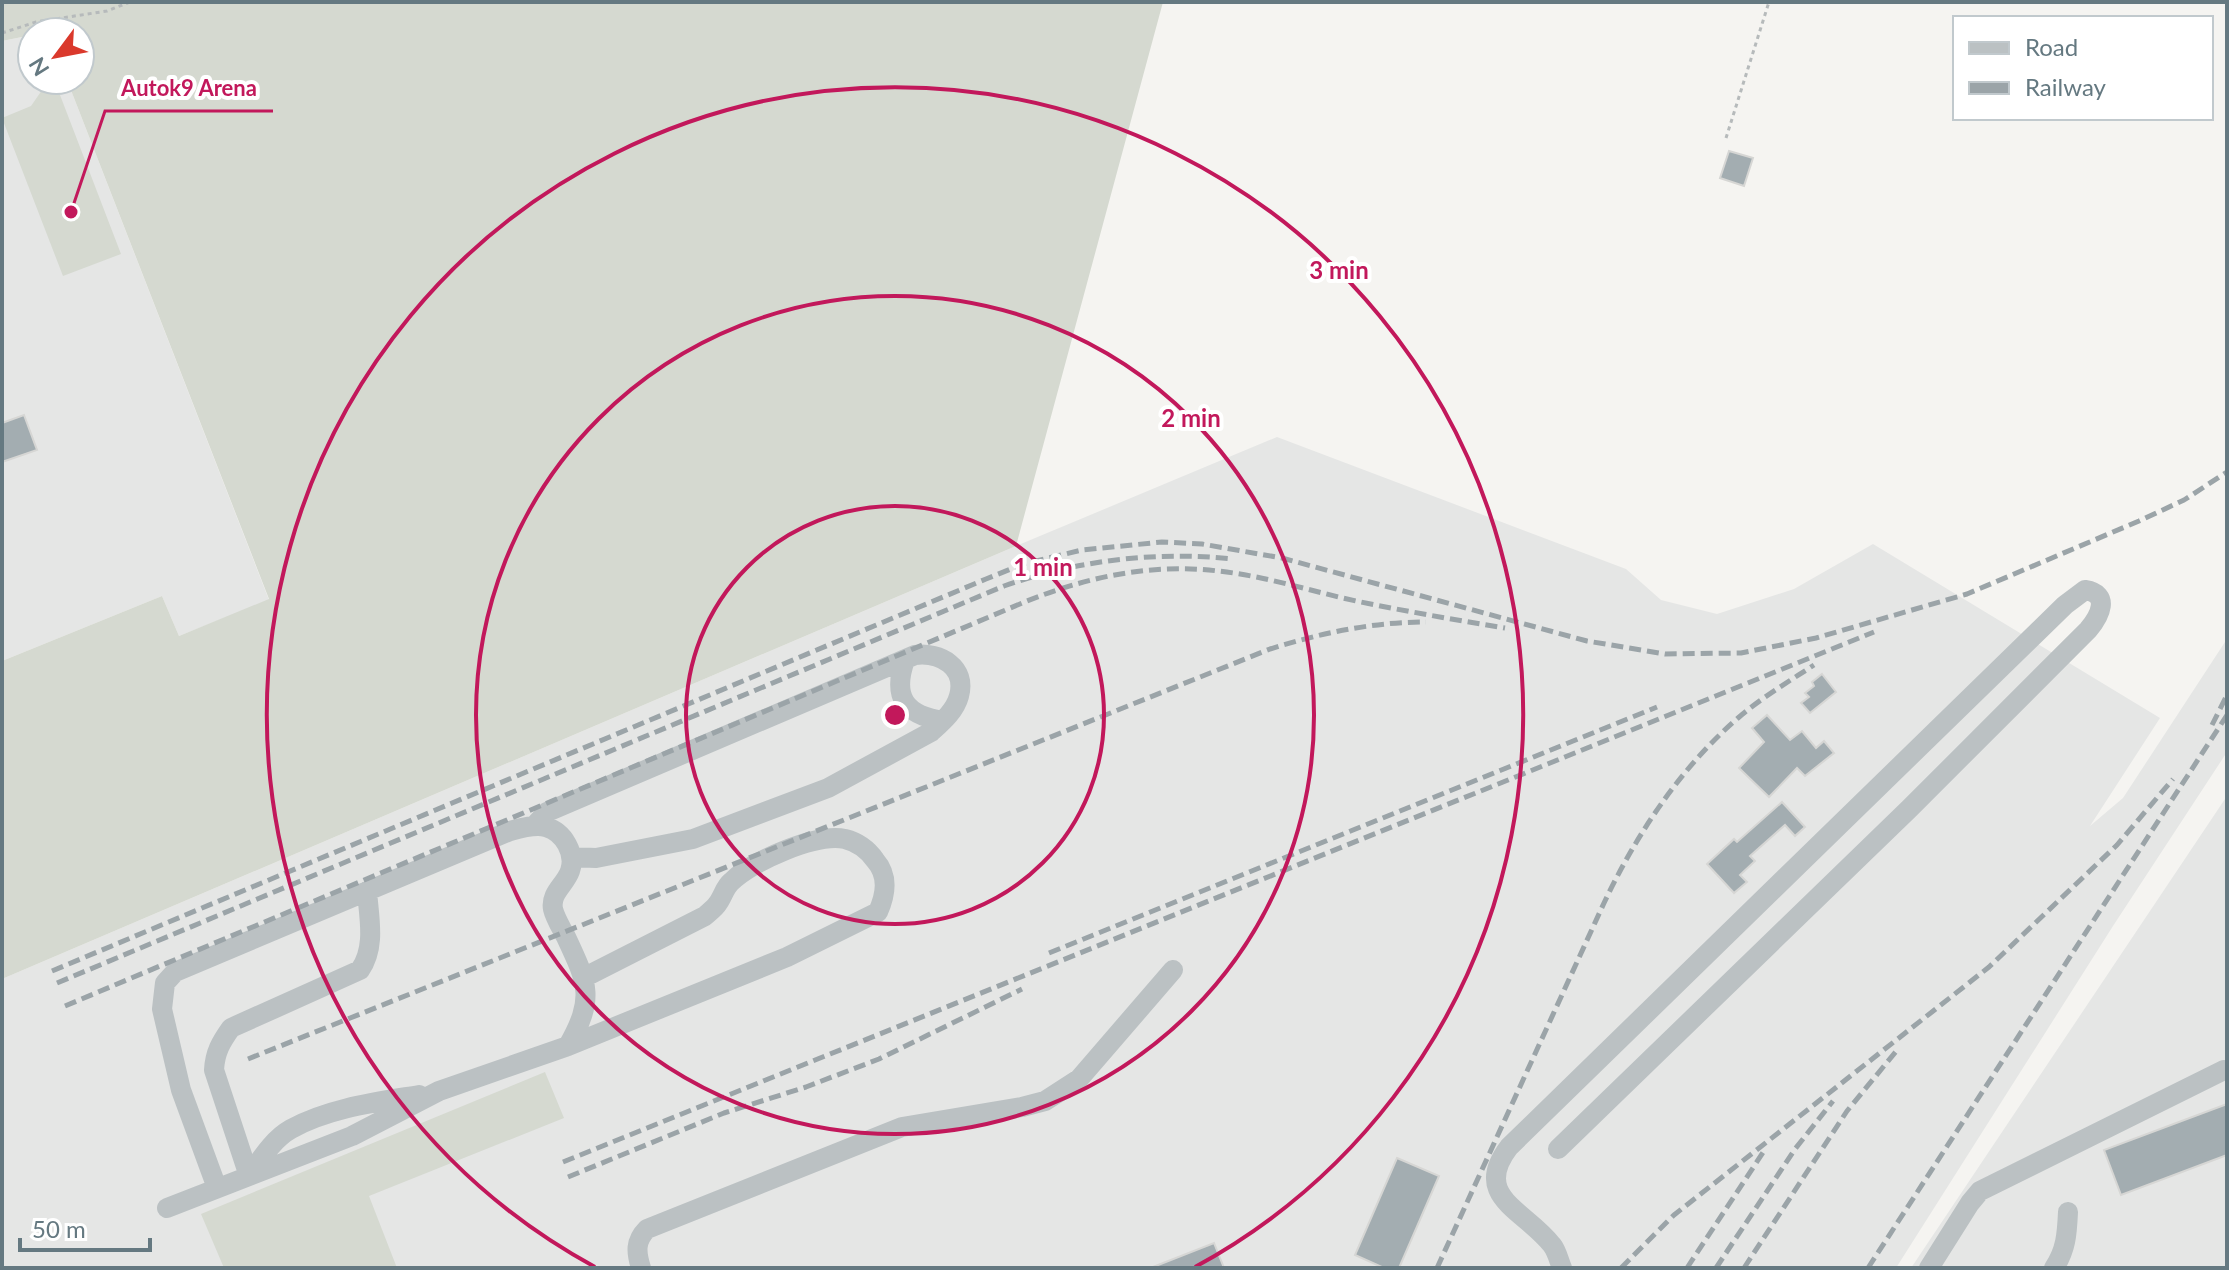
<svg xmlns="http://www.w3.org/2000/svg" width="2229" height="1270" font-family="Lato,sans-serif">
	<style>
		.built { fill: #e5e6e5 }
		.green { fill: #d5d9d0 }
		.building { fill: #a3adb1; stroke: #d6d6d4; stroke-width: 2 }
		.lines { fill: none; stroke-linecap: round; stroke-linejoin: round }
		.path { stroke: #b6babb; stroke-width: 3; stroke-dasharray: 4 4; stroke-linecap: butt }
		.minor { stroke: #bbc1c3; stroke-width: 20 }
		.rail { stroke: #9ba4a8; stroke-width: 5; stroke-dasharray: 12 6; stroke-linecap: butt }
		.ring { fill: none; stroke: #c2185b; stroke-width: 4 }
		.centre { fill: #c2185b; stroke: #fff; stroke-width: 4 }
		.ring-label { font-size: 24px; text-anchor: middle; font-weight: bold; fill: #c2185b; stroke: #fff; stroke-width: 8; stroke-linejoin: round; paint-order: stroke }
		.leader { fill: none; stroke: #c2185b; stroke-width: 3 }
		.callout-dot { fill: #c2185b; stroke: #fff; stroke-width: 3 }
		.callout-label { font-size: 22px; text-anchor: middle; font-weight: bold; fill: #c2185b; stroke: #fff; stroke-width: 8; stroke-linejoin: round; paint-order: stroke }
	</style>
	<rect width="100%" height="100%" fill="#f5f4f1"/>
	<!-- built -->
	<path class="built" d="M32,35V80H67L269,600L179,636L162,596L2,661V41Z
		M1277,437L1626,569L1661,600L1717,614L1794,589L1873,544L2160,718L2090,826L2123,798L2225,642L2227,644V752L2113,926L1896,1268H2V979L1016,546Z
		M2227,796V1268H1911Z"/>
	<!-- green -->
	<path class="green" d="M2,2H1163L1016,546L2,979V661L162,596L179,636L269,599L67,80H80V32H32V35L2,41Z
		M49,80L60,95L121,254L63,276L2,118L31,106Z
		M545,1072L564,1118L369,1196L397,1268H224L201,1214Z"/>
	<!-- building -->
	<path class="building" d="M1729,151L1753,158L1744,186L1720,178Z
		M24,415L37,450L2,462V423Z
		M1822,674L1836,692L1810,713L1801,703L1809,697L1805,693L1814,686L1812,682Z
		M1767,715L1790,740L1802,731L1816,748L1824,741L1834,753L1805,776L1797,768L1769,797L1739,768L1764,742L1752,728Z
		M1782,802L1805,827L1795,836L1785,825L1750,856L1755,861L1740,875L1747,882L1734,893L1707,864L1734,839L1737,842Z
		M2227,1104V1155L2121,1195L2104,1150Z
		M1397,1158L1439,1176L1399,1268H1384L1355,1255Z
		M1214,1243L1224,1268H1153V1267Z"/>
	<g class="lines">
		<!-- path -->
		<path class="path" d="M2,33L36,22L107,11L130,2
			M1726,138L1769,2"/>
		<!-- minor -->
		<path class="minor" d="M905,660C892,697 905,715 943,721
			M534,826L547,812L915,655C940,652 967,667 959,696C955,711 942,722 931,732L828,788L693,839L596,858L571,857
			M1558,1149L1909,809L2088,630C2100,616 2111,594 2085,590L2065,605L1509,1147C1471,1197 1525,1210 1552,1245C1557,1251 1559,1261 1562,1268
			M249,1176L214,1070C215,1052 221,1042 231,1028L360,970C376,947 369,918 367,891
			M249,1176C261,1159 273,1139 291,1129C329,1108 377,1102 419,1095
			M217,1188L181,1090L162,1009L165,983L175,972L510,831C521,828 535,824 546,827C564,832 576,854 570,871C565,885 550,893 553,909C555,918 562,929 566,937C588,984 595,998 568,1046
			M167,1208L352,1136L439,1091L568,1046L787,957L878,912C886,894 889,876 875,860C868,850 857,842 845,839C816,833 752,861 731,882C725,887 723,896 718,903C715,908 709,912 705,916L585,977
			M641,1268C636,1252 635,1241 647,1229L902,1127L1022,1107L1045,1101L1079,1079L1173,970
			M1929,1268L1970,1203L1980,1191L2224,1070
			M2054,1268C2066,1250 2067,1234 2068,1212"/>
		<!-- rail -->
		<path class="rail" d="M2212,725L2227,695
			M1049,953L1657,707
			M52,971L986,579L1023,564L1082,550L1162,542L1202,544L1282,558L1587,641L1665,654L1741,653L1816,638L1967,594L2139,521L2184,500L2227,472
			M57,983L1004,586C1079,560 1155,551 1233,559
			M65,1006L1027,601C1087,577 1152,563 1218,571C1266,576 1313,592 1361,602C1409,612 1457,620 1505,628
			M248,1059L1270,649C1321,633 1372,622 1426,622
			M563,1162L1874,632
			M568,1177L724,1113L806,1087L879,1059L1022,989
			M1437,1268L1604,903C1636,835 1681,767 1738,718C1761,698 1788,682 1814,665
			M1621,1268L1674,1215L1989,967L2117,845L2173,779
			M1687,1268L1764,1151
			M1716,1268L1795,1149L1833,1101
			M1744,1268L1847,1111L1898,1049
			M1868,1268L2227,715"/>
	</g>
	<!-- distance rings -->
	<g class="ring">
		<circle cx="895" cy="715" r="209"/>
		<circle cx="895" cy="715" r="419"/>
		<path d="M595 1267A628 628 0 1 1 1195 1267"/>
	</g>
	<circle cx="895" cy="715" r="12" class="centre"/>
	<g class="ring-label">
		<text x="1339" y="279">3 min</text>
		<text x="1191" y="427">2 min</text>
		<text x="1043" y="576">1 min</text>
	</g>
	<!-- callouts -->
	<path class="leader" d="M71 212L105 111H273"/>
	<circle class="callout-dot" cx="71" cy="212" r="8"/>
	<g class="callout-label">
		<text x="189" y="96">Autok9 Arena</text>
	</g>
	<!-- border -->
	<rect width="2229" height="1270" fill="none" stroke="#657981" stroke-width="8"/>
	<!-- legend -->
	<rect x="1953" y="16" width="260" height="104" fill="#ffffff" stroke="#c1c9cd" stroke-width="2"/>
	<rect x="1969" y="42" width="40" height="12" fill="#bbc1c3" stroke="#c1c9cd" stroke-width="2"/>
	<text x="2025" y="56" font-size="24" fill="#657981">Road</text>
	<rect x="1969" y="82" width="40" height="12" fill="#9ba4a8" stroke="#c1c9cd" stroke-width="2"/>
	<text x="2025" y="96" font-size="24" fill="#657981">Railway</text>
	<!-- north arrow -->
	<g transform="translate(56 56) rotate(238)"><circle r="38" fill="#ffffff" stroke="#c1c9cd" stroke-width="2"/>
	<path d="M0-6L14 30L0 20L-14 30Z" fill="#da392c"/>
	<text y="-12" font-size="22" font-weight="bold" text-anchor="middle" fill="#657981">N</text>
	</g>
	<!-- scale -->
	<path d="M20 1238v12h130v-12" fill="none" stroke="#657981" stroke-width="4"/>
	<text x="32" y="1238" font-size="24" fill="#657981" stroke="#ffffff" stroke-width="6" paint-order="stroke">50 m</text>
</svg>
